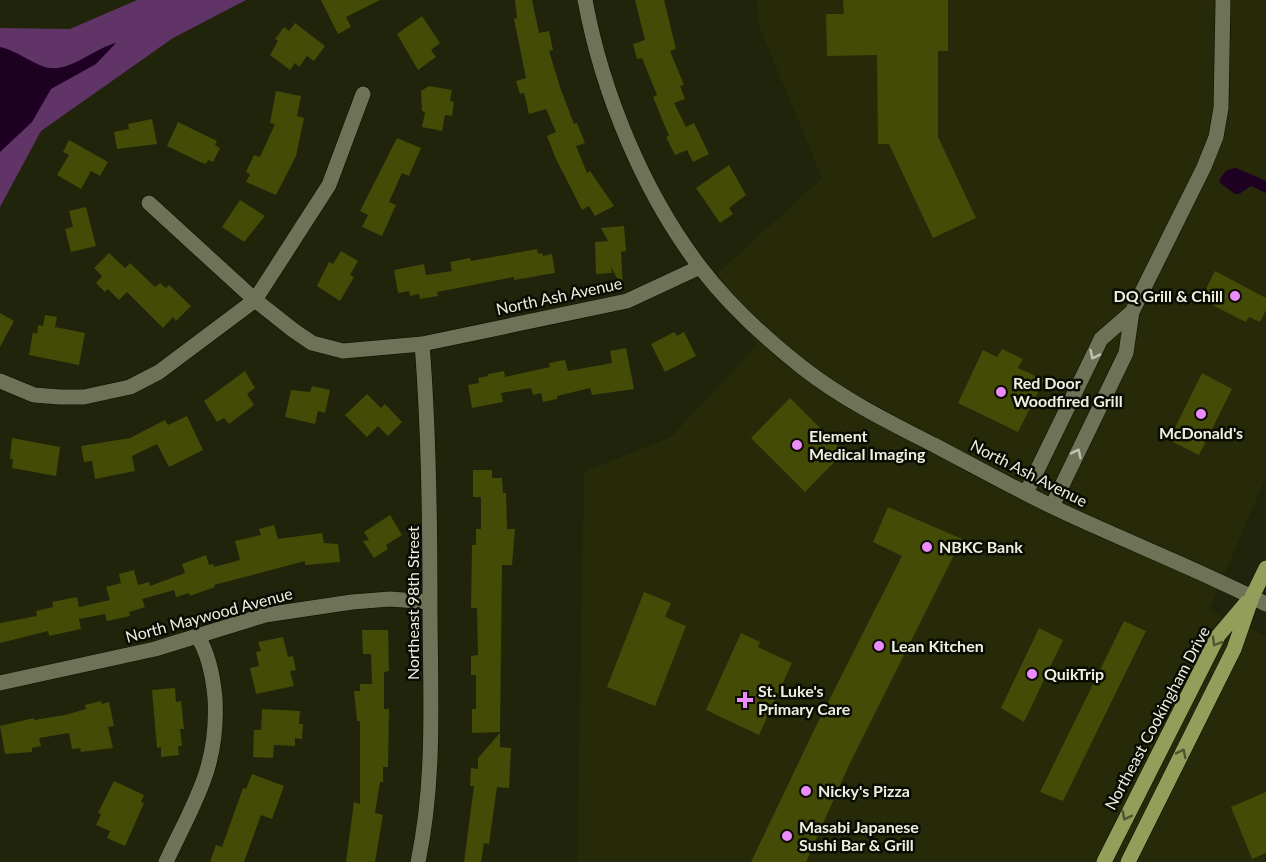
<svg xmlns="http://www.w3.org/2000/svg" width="1266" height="862" font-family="Lato,sans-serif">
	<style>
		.built { fill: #262a08 }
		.green { fill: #603467 }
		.water { fill: #1e0023 }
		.building { fill: #434b07 }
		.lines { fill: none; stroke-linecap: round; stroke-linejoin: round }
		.street-casing { stroke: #0a0d00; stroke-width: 16 }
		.primary-casing { stroke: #0a0d00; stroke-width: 16 }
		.street { stroke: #6e7357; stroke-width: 15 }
		.primary { stroke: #949e5b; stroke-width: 15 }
		.oneway { stroke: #c0c4b0 }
		.oneway2 { stroke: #50552f }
		.poi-dot { fill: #ec8cfb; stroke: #0b0c03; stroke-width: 2 }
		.labels { text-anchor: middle; stroke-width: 5; stroke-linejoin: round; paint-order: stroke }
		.street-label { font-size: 16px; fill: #ecf0e0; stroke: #0b0c03 }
		.poi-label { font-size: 16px; font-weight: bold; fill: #ecf0e0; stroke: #0b0c03; text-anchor: start }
	</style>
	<rect width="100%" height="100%" fill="#20240a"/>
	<!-- built -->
	<path class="built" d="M757,0H1266V477L1209,610L1266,636V862H577L584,472L671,437L756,346L718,273L822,178L759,26Z"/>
	<!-- green -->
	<path class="green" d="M137,0H246L173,38L41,131L0,207V28L70,29Z"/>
	<!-- water -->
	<path class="water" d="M116,43L96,64L51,89L32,122L0,152V47C17,50 36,67 51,68C73,70 95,48 116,43Z
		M1236,168L1266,181V193L1251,186L1239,194H1235L1219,182C1223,173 1226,169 1236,168Z"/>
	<!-- building -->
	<path class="building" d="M321,0H380L346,17L351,27L338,34Z
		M515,0H532L539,33L549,31L553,50L549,51L560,87L574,124L577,123L585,143L576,146L587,173L590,171L614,206L595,216L589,206L582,210L556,159L547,136L556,132L546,109L529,114L524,93L520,94L516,81L526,78L514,19L517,18Z
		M635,0H664L676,49L670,51L684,85L680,86L685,99L674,103L686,127L694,123L709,154L693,162L687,150L675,155L666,137L669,136L653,97L657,95L642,58L637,59L633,44L645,40Z
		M843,0H948V51H938V137L976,218L933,238L889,144H878L877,55L827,56L826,14H844Z
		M422,16L440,43L431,50L436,57L418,70L397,34Z
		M295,23L325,46L314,61L307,56L299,67L295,63L290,70L270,55L278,41L275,39L284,27L289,31Z
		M429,86L452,90L450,101L454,102L452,116L445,115L442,131L422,127L425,112L422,111L421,91Z
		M276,91L301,96L297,116L304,118L296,156L276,195L246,182L250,174L246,172L254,155L260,157L275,124L270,123Z
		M152,119L157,144L117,149L114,132L129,129L128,124Z
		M178,122L217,141L215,145L220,148L213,162L208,160L206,164L200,162L167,146Z
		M397,138L421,148L409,176L402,173L389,202L396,205L382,236L362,227L368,215L360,211Z
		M69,140L108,162L100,176L91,171L81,189L57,175L69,155L63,152Z
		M729,165L746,195L729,208L733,214L720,223L696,188Z
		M240,200L265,216L244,242L222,227Z
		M86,207L96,246L71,252L65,229L73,227L69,211Z
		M624,226L626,251L621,252L623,289L611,267L612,273L596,274L595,242L608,241L601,228Z
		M537,249L538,254L542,253L543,256L552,254L555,273L514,280V277L437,292L438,296L420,299L419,294L410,296L409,291L398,293L394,270L424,264L426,275L452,271L450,262L470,258L471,261Z
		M341,251L358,261L350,275L354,277L340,301L317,286L329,262L333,264Z
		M109,253L125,268L130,263L155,287L160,283L166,288L169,285L191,306L176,321L173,317L163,328L127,292L119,300L108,289L105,292L96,283L102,276L94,268Z
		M1215,271L1266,298V310L1260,322L1249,317L1246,322L1212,305L1216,299L1204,293Z
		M0,313L14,321L0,347Z
		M45,315L57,317L55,327L85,333L79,365L29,355L33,332L37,334L38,325L43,326Z
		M674,332L677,336L684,332L696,356L665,372L651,344Z
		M626,348L634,389L592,395L590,388L557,396V399L543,402L541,393L533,395L531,388L501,393L503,402L472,408L468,385L479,383L478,378L488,376V374L504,371L505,377L550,367L549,363L565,360L568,371L612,363L610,351Z
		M1002,349L1023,359L1018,368L1044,380L1018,432L958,403L983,350L997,357Z
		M245,371L255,388L247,394L254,405L229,424L224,418L217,422L204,401Z
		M1202,373L1232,389L1199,455L1169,440Z
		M312,386L330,390L325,413L318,411L315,424L285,417L291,390L310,392Z
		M367,394L381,408L385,404L402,422L388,436L378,426L367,437L345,415Z
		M790,398L844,452L805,492L751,438Z
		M187,416L203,450L169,467L157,444L132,456L135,471L95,479L92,461L84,462L81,446L130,438L165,420L168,425Z
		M12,438L60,447L56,476L12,468L13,459H10Z
		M473,470H492V478H502L503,493H506L507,529H515L512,565H502L500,732L472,733V709H476V675H471V656L478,655L477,608H471L472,545H476V529H481V497H473Z
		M888,507L962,539L849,765L806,862H751L817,724L902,556L873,542Z
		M390,515L402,535L386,545L388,549L374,558L363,541L369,540L364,532Z
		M274,525L278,539L322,533L324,543L338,544L340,562L305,565V561L214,585L215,587L190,596L189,593L176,597L174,590L142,599L145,607L129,612L130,616L107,621L105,614L79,619L81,629L49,636L48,631L0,643V623L37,616L36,611L53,607L52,602L77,597L79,607L110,600L106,587L121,583L119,574L134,570L138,585L149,582L150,586L185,573L182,564L206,555L209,565L213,564L214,567L240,560L235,541L261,535L259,529Z
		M644,592L671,603L665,617L686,626L655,706L607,687Z
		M1124,621L1146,631L1063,801L1040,792Z
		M1039,628L1063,640L1024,722L1001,708Z
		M362,630H388L389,671L384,672V709H389L388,767H383V782H380L375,813L383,815L375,862H346L354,802L360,804V721H357L354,691H360V684H372L371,654H363Z
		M741,633L760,642L758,647L792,663L759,735L706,710Z
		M283,637L288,657L293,656L296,670L290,671L294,686L256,694L250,668L259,666L256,652L261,651L258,642Z
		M175,688L176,702L181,701L184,729H180L182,746H178L179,755L161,757V747L157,748L152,690Z
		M101,701L102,704L109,702L114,726L108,727L113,748L81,752L80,748L72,749L69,733L39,738L41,746L32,748V752L5,754L0,726L34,718V720L65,715L86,709L85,705Z
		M262,709L300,711L299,724H303L302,739L295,738V746L274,745L273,758L253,757L254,730H261Z
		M500,733V747L511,748L509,788L497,787L489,844L484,843L481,862H464L474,786H470L471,768L478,769V758Z
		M252,774L284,786L272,819L261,815L244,862H210L216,845L222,847L243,788L246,789Z
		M114,781L144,795L141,802L144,803L125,846L107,838L110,831L96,825L101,814L98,813Z
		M1266,792V853L1252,859L1231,807Z"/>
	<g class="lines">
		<!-- street casing -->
		<g class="street-casing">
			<path id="street" d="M585,0C602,92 643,192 700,267C729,305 766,339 803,368C844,400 891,423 936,446C974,466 1012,487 1051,506C1122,540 1196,568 1266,604
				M149,203L255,300L293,330L312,343L343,351L422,344L627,301L700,267
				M0,381L34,395L60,397H84L130,387L159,372L255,300L329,185L363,94
				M1026,493L1101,339L1132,312
				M1052,506L1126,353L1132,312L1204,167L1216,137L1221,108L1223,0
				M0,683L155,649L265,615L352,602L390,599L430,602
				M166,862C194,802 219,767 215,698C213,676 209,655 198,637
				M418,862C436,776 430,691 430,603C430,516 429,431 422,344"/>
		</g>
		<!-- primary casing -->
		<g class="primary-casing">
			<path id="primary" d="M1104,862L1218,636L1246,603
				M1128,862L1234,649L1252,597L1266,568"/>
		</g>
		<!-- street -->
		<use href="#street" class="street"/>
		<!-- primary -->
		<use href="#primary" class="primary"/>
	</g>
	<!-- one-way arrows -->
	<defs><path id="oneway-chevron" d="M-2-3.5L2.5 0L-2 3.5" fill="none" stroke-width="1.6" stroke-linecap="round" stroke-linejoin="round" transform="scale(1.5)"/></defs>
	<g class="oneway">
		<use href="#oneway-chevron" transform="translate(1094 355) rotate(116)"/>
		<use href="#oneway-chevron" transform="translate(1077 453) rotate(-64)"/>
	</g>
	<g class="oneway2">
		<use href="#oneway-chevron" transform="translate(1216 642) rotate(120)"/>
		<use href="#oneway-chevron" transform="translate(1182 753) rotate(-64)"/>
		<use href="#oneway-chevron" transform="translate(1126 816) rotate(117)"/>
	</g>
	<!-- markers -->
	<g class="poi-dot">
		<circle cx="1235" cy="296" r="6"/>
		<circle cx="1001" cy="392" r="6"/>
		<circle cx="1201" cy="414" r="6"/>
		<circle cx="797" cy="445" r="6"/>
		<circle cx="927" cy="547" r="6"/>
		<circle cx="879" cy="646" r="6"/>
		<circle cx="1032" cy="674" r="6"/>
		<path d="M742 691h6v6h6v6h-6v6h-6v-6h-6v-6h6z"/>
		<circle cx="806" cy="791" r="6"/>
		<circle cx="787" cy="836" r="6"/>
	</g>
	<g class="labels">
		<!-- street labels -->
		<g class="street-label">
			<text transform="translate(559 296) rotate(-12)" y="6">North Ash Avenue</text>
			<text transform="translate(1029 473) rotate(27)" y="6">North Ash Avenue</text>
			<text transform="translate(413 603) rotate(-90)" y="6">Northeast 98th Street</text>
			<text transform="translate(209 615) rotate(-15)" y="6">North Maywood Avenue</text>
			<text transform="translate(1157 718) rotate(-62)" y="6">Northeast Cookingham Drive</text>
		</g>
		<!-- poi labels -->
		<g class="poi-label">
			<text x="1223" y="302" text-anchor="end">DQ Grill &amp; Chill</text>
			<text x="1013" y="389">Red Door<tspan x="1013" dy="18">Woodfired Grill</tspan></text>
			<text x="1201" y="439" text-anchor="middle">McDonald's</text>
			<text x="809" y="442">Element<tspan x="809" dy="18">Medical Imaging</tspan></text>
			<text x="939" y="553">NBKC Bank</text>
			<text x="891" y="652">Lean Kitchen</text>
			<text x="1044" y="680">QuikTrip</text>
			<text x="758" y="697">St. Luke's<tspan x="758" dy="18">Primary Care</tspan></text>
			<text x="818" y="797">Nicky's Pizza</text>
			<text x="799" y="833">Masabi Japanese<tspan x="799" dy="18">Sushi Bar &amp; Grill</tspan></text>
		</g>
	</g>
</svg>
